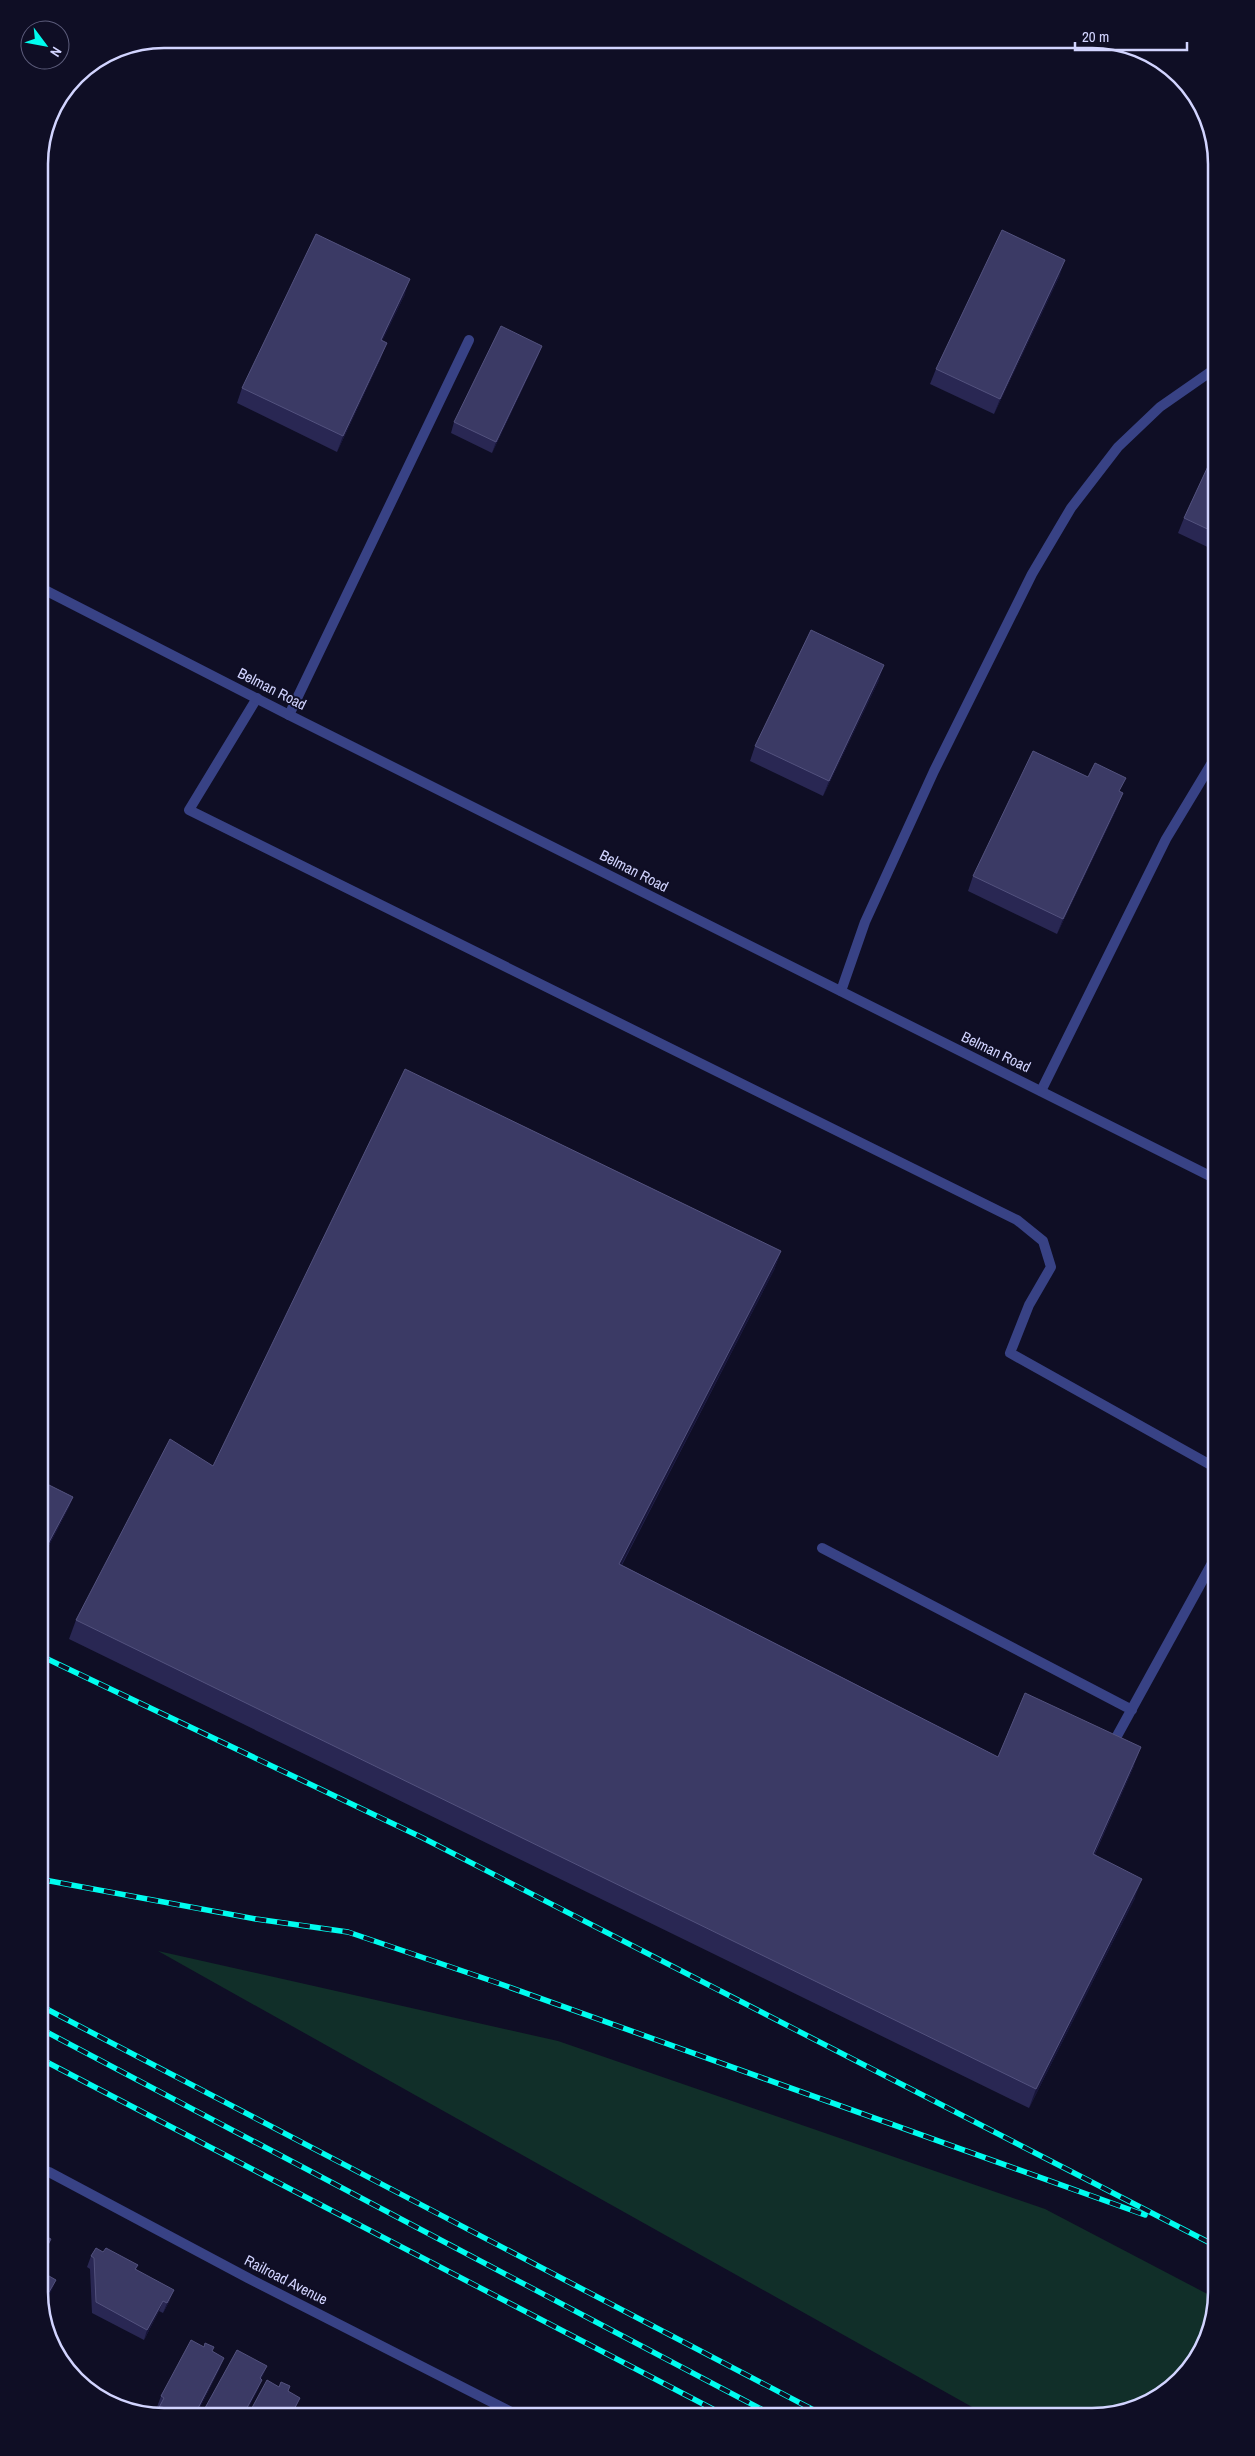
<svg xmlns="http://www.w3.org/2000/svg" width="1255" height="2456" font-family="'Archivo Narrow',sans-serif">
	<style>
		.green { fill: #112f29 }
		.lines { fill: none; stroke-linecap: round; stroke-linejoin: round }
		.service { stroke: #384285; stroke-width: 10 }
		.minor { stroke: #384285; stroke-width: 10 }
		.rail-casing { stroke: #00fdef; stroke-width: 5.5 }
		.rail { stroke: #0f0e25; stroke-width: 4; stroke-dasharray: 11; stroke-linecap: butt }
		.wall { fill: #292753 }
		.shaded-wall { fill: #171539 }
		.building { fill: #3b3a65; stroke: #53527e }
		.labels { text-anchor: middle; stroke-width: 4; stroke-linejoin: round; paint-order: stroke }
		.street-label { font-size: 15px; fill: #d2d4ff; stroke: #0f0e25 }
		.rim { fill: none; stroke: #d2d4ff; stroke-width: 2.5 }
	</style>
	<rect width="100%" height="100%" fill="#0f0e25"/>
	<!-- green -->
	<path class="green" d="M158,1951L558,2041L1045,2209L1215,2298L1195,2362L1139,2408L1091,2417H990Z"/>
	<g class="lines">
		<!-- service -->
		<path class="service" d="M257,698L189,810L1017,1220L1043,1241L1051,1267L1029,1305L1010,1353L1216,1468
			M289,715L469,340
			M841,991L865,922L934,771L1032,574L1071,508L1118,447L1160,407L1216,368
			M1041,1091L1166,839L1216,756
			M822,1548L1132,1710
			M1112,1745L1216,1556"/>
		<!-- minor -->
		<path class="minor" d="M39,587L289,715L1216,1179
			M39,2169L49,2172L248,2278L521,2417"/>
		<!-- rail casing -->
		<g class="rail-casing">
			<path id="rail" d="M39,1655L423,1838L1216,2246
				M39,1879L256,1919L348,1932L492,1981L1145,2215
				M39,2005L827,2417
				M39,2028L776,2417
				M39,2058L728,2417"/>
		</g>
		<!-- rail -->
		<use href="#rail" class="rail"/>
	</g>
	<!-- wall -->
	<path class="wall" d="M1060,275L994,414L930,384L936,369Z
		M405,294L382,341L381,358L337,452L237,403L242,388Z
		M542,346L538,356L492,453L451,433L454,422Z
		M1216,449V551L1178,533L1184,518Z
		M879,680L823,796L750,761L755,746Z
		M1120,792L1123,793L1117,808L1057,934L968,891L973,876Z
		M781,1251L774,1270L622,1565L998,1757L1134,1766L1095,1854L1135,1898L1029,2108L69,1639L76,1620L213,1466Z
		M39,1480L73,1497L69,1507L44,1555L39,1552Z
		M103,2252L138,2265L136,2269L170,2300L163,2313L159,2311L144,2340L92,2313L90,2269L87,2267L91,2256Z
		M212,2351L220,2368L195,2417H156L159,2408L157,2407L161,2396Z"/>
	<!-- shaded-wall -->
	<path class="shaded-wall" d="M1065,260L1060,275L994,414L1000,399Z
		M410,279L405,294L375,356L381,340Z
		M387,343L381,358L337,452L343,436Z
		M542,346L538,356L492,453L496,442Z
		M884,665L879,680L823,796L829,781Z
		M1123,793L1117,808L1057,934L1063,919Z
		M781,1251L774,1270L612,1583L619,1564Z
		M73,1497L69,1507L44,1555L48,1544Z
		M1141,1747L1134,1766L1086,1873L1093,1854Z
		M1142,1879L1135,1898L1029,2108L1036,2089Z
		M51,2239L47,2250L39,2265L41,2258Z
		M56,2280L52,2290L42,2309L41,2306Z
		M174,2290L170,2300L163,2313L167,2303Z
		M163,2301L159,2311L144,2340L147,2330Z
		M224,2358L220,2368L195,2417H194Z
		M267,2366L263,2376L256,2389L260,2378Z
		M262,2380L258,2390L244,2417H242Z
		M300,2398L296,2408L292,2417H290Z"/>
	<!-- building -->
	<path class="building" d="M1002,230L1065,260L1000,399L936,369Z
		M316,234L410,279L381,340L387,343L343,436L242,388Z
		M501,326L542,346L496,442L454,422Z
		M1216,449V533L1184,518Z
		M811,630L884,665L829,781L755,746Z
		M1033,751L1088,777L1095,763L1126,778L1119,791L1123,793L1063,919L973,876Z
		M405,1069L781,1251L619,1564L998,1757L1025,1693L1141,1747L1093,1854L1142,1879L1036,2089L76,1620L170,1439L213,1466Z
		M39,1480L73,1497L48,1544L39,1540Z
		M39,2233L51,2239L41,2258L48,2262L42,2272L56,2280L41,2306L39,2292Z
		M96,2248L103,2252L106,2248L138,2265L135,2269L174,2290L167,2303L163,2301L147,2330L96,2302L94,2258L91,2256Z
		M191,2340L204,2347L205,2343L214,2347L212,2351L224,2358L195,2414L192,2413L190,2417H154L164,2398L161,2396Z
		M237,2350L267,2366L260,2378L262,2380L242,2417H200Z
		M267,2380L279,2387L281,2382L290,2386L288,2391L300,2398L290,2417H247Z"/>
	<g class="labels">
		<!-- street labels -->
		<g class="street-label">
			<text transform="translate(272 689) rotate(27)" y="5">Belman Road</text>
			<text transform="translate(634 871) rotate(27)" y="5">Belman Road</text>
			<text transform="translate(996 1052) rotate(26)" y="5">Belman Road</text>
			<text transform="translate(286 2280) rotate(27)" y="5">Railroad Avenue</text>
		</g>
	</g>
	<!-- crop -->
	<path d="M0 0H1255V2456H0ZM164 48H1092A116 116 0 0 1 1208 164V2292A116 116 0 0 1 1092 2408H164A116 116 0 0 1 48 2292V164A116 116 0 0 1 164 48Z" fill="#0f0e25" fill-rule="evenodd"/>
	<path class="rim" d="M164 48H1092A116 116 0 0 1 1208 164V2292A116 116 0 0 1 1092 2408H164A116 116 0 0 1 48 2292V164A116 116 0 0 1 164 48Z"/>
	<!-- north arrow -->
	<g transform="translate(45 45) rotate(122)"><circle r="24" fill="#0f0e25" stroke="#5d5d7c"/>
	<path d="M0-4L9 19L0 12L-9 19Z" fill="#00fdef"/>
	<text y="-8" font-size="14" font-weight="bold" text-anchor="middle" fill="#d2d4ff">N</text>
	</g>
	<!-- scale -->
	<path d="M1075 42v8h112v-8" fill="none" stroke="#d2d4ff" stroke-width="2.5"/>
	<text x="1082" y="42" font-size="15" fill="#d2d4ff" stroke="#0f0e25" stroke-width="4" paint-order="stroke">20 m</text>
</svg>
